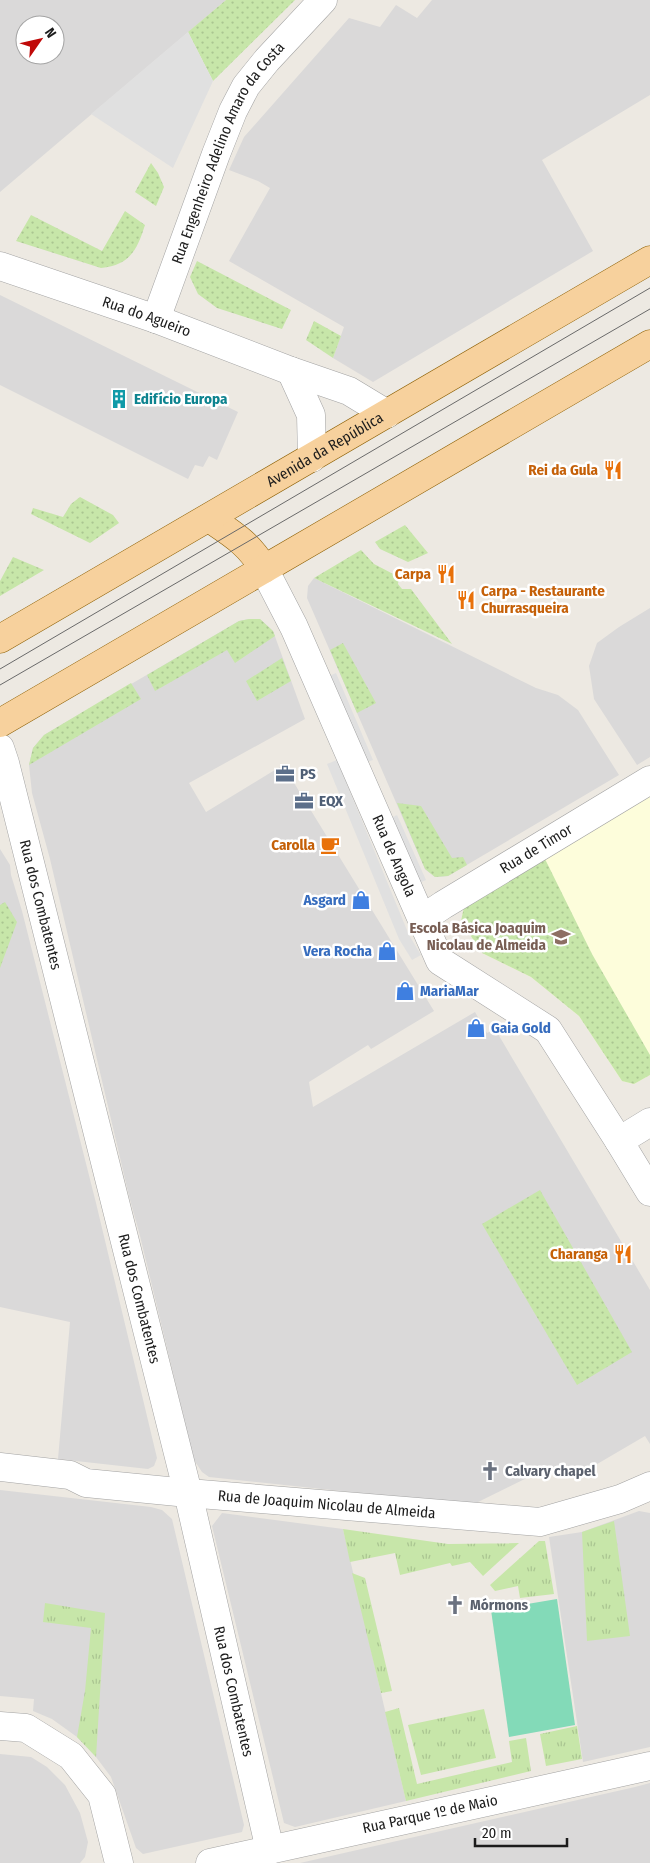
<svg xmlns="http://www.w3.org/2000/svg" width="650" height="1863" font-family="'Fira Sans Condensed',sans-serif">
	<style>
		.residential { fill: #dad9d9; fill-rule: evenodd }
		.education { fill: #fdfddb }
		.grass { fill: url(#grass-tufts) }
		.garden { fill: url(#garden-dots) }
		.pitch { fill: #83dab8 }
		.parking { fill: #e0e0e0 }
		.lines { fill: none; stroke-linecap: round; stroke-linejoin: round }
		.minor-casing { stroke: #a3a3a3; stroke-width: 29 }
		.major-casing { stroke: #8e6106; stroke-width: 29 }
		.minor { stroke: #fff; stroke-width: 28 }
		.major { stroke: #f7d19d; stroke-width: 28 }
		.tram { stroke: #6a6a6a; stroke-width: 1 }
		.labels { text-anchor: middle; stroke-width: 5; stroke-linejoin: round; paint-order: stroke }
		.street-label { font-size: 15px; fill: #1c1c1c; stroke: #fff }
		.culture-label { font-size: 15px; font-weight: bold; fill: #0d838f; stroke: #fff; text-anchor: start }
		.food-label { font-size: 15px; font-weight: bold; fill: #c56008; stroke: #fff; text-anchor: end }
		.service-label { font-size: 15px; font-weight: bold; fill: #4e5e75; stroke: #fff; text-anchor: start }
		.shop-label { font-size: 15px; font-weight: bold; fill: #366cbe; stroke: #fff; text-anchor: end }
		.education-label { font-size: 15px; font-weight: bold; fill: #785e54; stroke: #fff; text-anchor: end }
		.worship-label { font-size: 15px; font-weight: bold; fill: #5b616d; stroke: #fff; text-anchor: start }
	</style>
	<defs>
		<pattern id="grass-tufts" width="24" height="20" patternUnits="userSpaceOnUse" patternTransform="scale(1.25)"><rect width="24" height="20" fill="#c7e6a9"/><path d="M3 7l-1-3M5 7V3M7 7l1-3M15 17l-1-3M17 17v-4M19 17l1-3" fill="none" stroke="#aac591"/></pattern>
		<pattern id="garden-dots" width="8" height="8" patternUnits="userSpaceOnUse" patternTransform="scale(1.25)"><rect width="8" height="8" fill="#c7e6a9"/><path d="M2 2h.1M6 6h.1" fill="none" stroke="#aac591" stroke-width="1.8" stroke-linecap="round"/></pattern>
	</defs>
	<rect width="100%" height="100%" fill="#ede9e2"/>
	<!-- residential -->
	<path class="residential" d="M0,0H226L0,192ZM25,25H55V55H25Z
		M432,0H650V95L542,160L593,251L373,382L333,358L344,327L229,261L270,188L258,181L229,170L244,137L349,18L380,27L396,5L417,18Z
		M0,295L238,412L217,460L209,456L203,467L195,465L188,479L0,385Z
		M314,578L536,688L558,695L578,710L619,775L448,876L435,877L425,869L307,598L308,586Z
		M650,608V757L637,765L594,699L589,666L597,643L619,627Z
		M249,619H260L273,631L305,719L189,783L206,812L283,765L434,1011L371,1049L368,1045L309,1082L313,1107L475,1012L487,1033L495,1029L650,1290V1444L645,1436L575,1477L539,1472L472,1505L209,1477L202,1472L194,1460L140,1236L129,1196L50,859L32,793L29,765L33,748L44,735L239,621Z
		M0,849L10,865L11,875L22,911L96,1203L157,1458L154,1466L148,1469L58,1459L70,1322L0,1307Z
		M0,1490L151,1507L162,1510L172,1519L244,1825L242,1832L143,1854L136,1848L111,1777L96,1757L77,1737L52,1719L33,1711L34,1699L0,1696Z
		M639,1511L650,1513V1747L583,1762L549,1537L582,1532Z
		M222,1513L343,1529L406,1801L295,1827L284,1823L212,1526Z
		M0,1754L31,1757L47,1767L65,1785L80,1813L88,1842L85,1857L80,1863H0Z
		M650,1783V1863H300L635,1787Z"/>
	<!-- education -->
	<path class="education" d="M650,791V1075L634,1084L622,1081L579,1016L531,977L482,953L461,921L464,907Z"/>
	<!-- grass -->
	<path class="grass" d="M614,1521L630,1636L587,1641L582,1532Z
		M343,1529L448,1544L519,1543L483,1576L470,1562L452,1566L450,1563L400,1575L395,1553L350,1562Z
		M539,1541H545L554,1594L520,1598L518,1586L495,1591L490,1585Z
		M352,1573L365,1578L392,1691L381,1693Z
		M45,1603L105,1613L96,1757L77,1737L85,1691L91,1628L43,1622Z
		M399,1708L417,1784L512,1762L509,1741L526,1738L531,1771L406,1801L385,1712Z
		M484,1709L496,1758L421,1775L408,1725Z
		M577,1726L582,1759L546,1766L540,1734Z"/>
	<!-- garden -->
	<path class="garden" d="M226,0H295L213,81L188,32Z
		M151,163L158,173L164,187L156,206L135,192Z
		M125,211L145,225C137,250 130,265 101,268L16,241L31,215L102,251Z
		M197,261L291,310L282,329L217,308L198,294L190,277Z
		M314,321L341,336L333,358L306,340Z
		M80,497L113,515L119,523L90,543L31,514L33,508L63,517L71,504Z
		M405,525L428,553L408,562L380,549L375,542Z
		M361,550L374,564L399,577L398,584L402,589H411L452,644L314,578Z
		M13,557L44,570L0,596V581Z
		M249,619H260L273,631L275,636L235,663L227,650L155,691L147,675L239,621Z
		M343,643L376,703L357,713L330,650Z
		M282,658L291,681L257,701L246,681Z
		M131,683L141,699L29,765L33,748L44,735Z
		M397,803L421,806L452,858L463,857L467,865L448,876L435,877L425,869Z
		M544,857L592,954L650,1055V1075L634,1084L622,1081L579,1016L531,977L482,953L461,921L464,907Z
		M5,902L17,922L0,968V905Z
		M540,1190L632,1352L577,1385L482,1224Z"/>
	<!-- pitch -->
	<path class="pitch" d="M557,1599L575,1725L509,1737L491,1610Z"/>
	<!-- parking -->
	<path class="parking" d="M188,32L213,81L173,168L91,114Z
		M336,673L373,760L364,763L327,677Z
		M337,760L409,935L421,955L412,960L399,939L327,764Z
		M397,815L426,880L417,884L389,819Z"/>
	<g class="lines">
		<!-- minor casing -->
		<g class="minor-casing">
			<g id="minor">
				<path id="s1" d="M0,266L156,319L291,371L349,391L387,414"/>
				<path id="s2" d="M156,319L216,154L233,111L246,86L267,60L323,0"/>
				<path d="M291,371L311,415L312,458"/>
				<path id="s3" d="M264,569L294,627L440,961L548,1030L619,1141L650,1192"/>
				<path id="s4" d="M0,748L5,763L188,1493L270,1850"/>
				<path id="s5" d="M422,919L443,905L650,780"/>
				<path d="M619,1141L650,1122"/>
				<path id="s6" d="M0,1467L70,1475L86,1483L188,1493L540,1522L620,1499L650,1486"/>
				<path d="M0,1726L26,1728L71,1756L102,1795L119,1863"/>
				<path d="M210,1863L650,1766"/>
			</g>
		</g>
		<!-- major casing -->
		<g class="major-casing">
			<g id="major">
				<path d="M209,518C234,535 248,543 264,569"/>
				<path id="s7" d="M0,639L650,260"/>
				<path d="M0,723L650,344"/>
			</g>
		</g>
		<!-- minor -->
		<use href="#minor" class="minor"/>
		<!-- major -->
		<use href="#major" class="major"/>
		<!-- tram -->
		<path class="tram" d="M0,669L650,288
			M0,685L650,309"/>
	</g>
	<!-- icons -->
	<defs>
		<g id="building-bare" transform="scale(1.5)"><path d="M-4-6H4V6H1V3H-1V6H-4ZM-2.5-4.3h1.7v1.8h-1.7ZM.8-4.3h1.7v1.8H.8ZM-2.5-1h1.7V.8h-1.7ZM.8-1h1.7V.8H.8Z" fill="#0f9aa8" stroke="#fff" stroke-width="2.5" paint-order="stroke"/></g>
		<g id="restaurant-bare" transform="scale(1.5)"><path d="M-5-6h1v4h1v-4h1v4h1v-4h1v5L-1.5 .5V6h-2V.5L-5-1ZM5-6V6H3V1.5H1.5Q1.5-4 5-6Z" fill="#e8710a" stroke="#fff" stroke-width="2.5" paint-order="stroke"/></g>
		<g id="office-bare" transform="scale(1.5)"><path d="M-6-3h4V-5.5h4V-3h4V5H-6ZM-1-4.5V-3h2v-1.5ZM-6 0V1H6V0Z" fill="#5c6f8a" stroke="#fff" stroke-width="2.5" paint-order="stroke"/></g>
		<g id="cafe-bare" transform="scale(1.5)"><path d="M-5.5-4.5H6V0H3Q3 3.5 0 3.5H-2.5Q-5.5 3.5-5.5 0ZM3-3.2v2h1.7v-2ZM-6 4.5H4V6H-6Z" fill="#e8710a" stroke="#fff" stroke-width="2.5" paint-order="stroke"/></g>
		<g id="shop-bare" transform="scale(1.5)"><path d="M-5-2.5h2.3a2.7 3.5 0 0 1 5.4 0H5L5.5 6h-11ZM-1.5-2.5h3a1.5 2.3 0 0 0-3 0Z" fill="#3f7fe0" stroke="#fff" stroke-width="2.5" paint-order="stroke"/></g>
		<g id="school-bare" transform="scale(1.5)"><path d="M0-5L7-2L0 1L-7-2ZM-4 1L0 2.5L4 1V4Q0 6-4 4Z" fill="#8d6e63" stroke="#fff" stroke-width="2.5" paint-order="stroke"/></g>
		<g id="church-bare" transform="scale(1.5)"><path d="M-1.2-6h2.4v3.5h3.3v2.4h-3.3V6h-2.4V-.1h-3.3v-2.4h3.3Z" fill="#6b7280" stroke="#fff" stroke-width="2.5" paint-order="stroke"/></g>
	</defs>
	<g fill-rule="evenodd">
		<use href="#building-bare" x="119" y="399"/>
		<use href="#restaurant-bare" x="613" y="470"/>
		<use href="#restaurant-bare" x="446" y="574"/>
		<use href="#restaurant-bare" x="466" y="600"/>
		<use href="#office-bare" x="285" y="774"/>
		<use href="#office-bare" x="304" y="801"/>
		<use href="#cafe-bare" x="330" y="845"/>
		<use href="#shop-bare" x="361" y="900"/>
		<use href="#school-bare" x="561" y="937"/>
		<use href="#shop-bare" x="387" y="951"/>
		<use href="#shop-bare" x="405" y="991"/>
		<use href="#shop-bare" x="476" y="1028"/>
		<use href="#restaurant-bare" x="623" y="1254"/>
		<use href="#church-bare" x="490" y="1471"/>
		<use href="#church-bare" x="455" y="1605"/>
	</g>
	<g class="labels">
		<!-- street labels -->
		<g class="street-label">
			<text dy="5" stroke="none"><textPath href="#s2" startOffset="182">Rua Engenheiro Adelino Amaro da Costa</textPath></text>
			<text dy="5" stroke="none"><textPath href="#s1" startOffset="155">Rua do Agueiro</textPath></text>
			<text dy="5" stroke="none"><textPath href="#s7" startOffset="376">Avenida da República</textPath></text>
			<text dy="5" stroke="none"><textPath href="#s5" startOffset="134">Rua de Timor</textPath></text>
			<text dy="5" stroke="none"><textPath href="#s3" startOffset="315">Rua de Angola</textPath></text>
			<text dy="5" stroke="none"><textPath href="#s4" startOffset="162">Rua dos Combatentes</textPath></text>
			<text dy="5" stroke="none"><textPath href="#s4" startOffset="568">Rua dos Combatentes</textPath></text>
			<text dy="5" stroke="none"><textPath href="#s6" startOffset="330">Rua de Joaquim Nicolau de Almeida</textPath></text>
			<text dy="5" stroke="none"><textPath href="#s4" startOffset="972">Rua dos Combatentes</textPath></text>
			<text transform="translate(430 1814) rotate(-12)" y="5">Rua Parque 1º de Maio</text>
		</g>
		<!-- culture labels -->
		<g class="culture-label">
			<text x="134" y="404">Edifício Europa</text>
		</g>
		<!-- food labels -->
		<g class="food-label">
			<text x="598" y="475">Rei da Gula</text>
			<text x="431" y="579">Carpa</text>
			<text x="481" y="596" text-anchor="start">Carpa - Restaurante<tspan x="481" dy="17">Churrasqueira</tspan></text>
			<text x="315" y="850">Carolla</text>
			<text x="608" y="1259">Charanga</text>
		</g>
		<!-- service labels -->
		<g class="service-label">
			<text x="300" y="779">PS</text>
			<text x="319" y="806">EQX</text>
		</g>
		<!-- shop labels -->
		<g class="shop-label">
			<text x="346" y="905">Asgard</text>
			<text x="372" y="956">Vera Rocha</text>
			<text x="420" y="996" text-anchor="start">MariaMar</text>
			<text x="491" y="1033" text-anchor="start">Gaia Gold</text>
		</g>
		<!-- education labels -->
		<g class="education-label">
			<text x="546" y="933">Escola Básica Joaquim<tspan x="546" dy="17">Nicolau de Almeida</tspan></text>
		</g>
		<!-- worship labels -->
		<g class="worship-label">
			<text x="505" y="1476">Calvary chapel</text>
			<text x="470" y="1610">Mórmons</text>
		</g>
	</g>
	<!-- north arrow -->
	<g transform="translate(40 40) rotate(56)"><circle r="24" fill="#ffffff" stroke="#a4a4a4"/>
	<path d="M0-4L9 19L0 12L-9 19Z" fill="#c00908"/>
	<text y="-8" font-size="14" font-weight="bold" text-anchor="middle" fill="#1c1c1c">N</text>
	</g>
	<!-- scale -->
	<path d="M475 1838v8h92v-8" fill="none" stroke="#1c1c1c" stroke-width="2.5"/>
	<text x="482" y="1838" font-size="15" fill="#1c1c1c" stroke="#ffffff" stroke-width="4" paint-order="stroke">20 m</text>
</svg>
